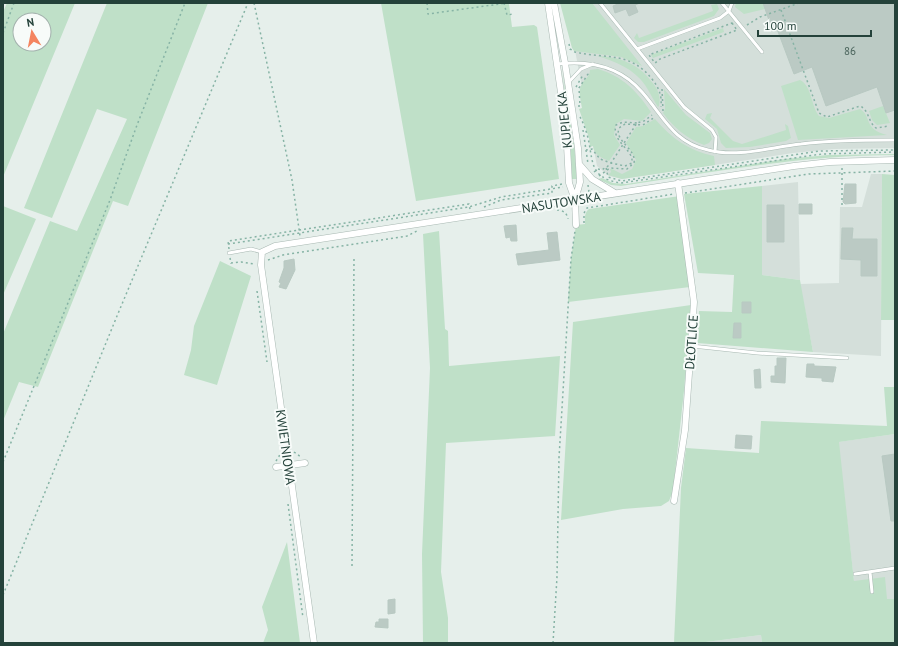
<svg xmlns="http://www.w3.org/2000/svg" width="898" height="646" font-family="'PT Sans',sans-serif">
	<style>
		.built { fill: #d4dfda }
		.green { fill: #bfe0c8; fill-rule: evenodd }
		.building { fill: #bbcac4; stroke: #b8c9c2 }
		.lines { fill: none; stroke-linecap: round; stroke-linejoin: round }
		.service-casing { stroke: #a8b8b2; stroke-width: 4 }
		.minor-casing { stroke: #a8b8b2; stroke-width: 7 }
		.path { stroke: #86b3a5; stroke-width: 1.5; stroke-dasharray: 2 3; stroke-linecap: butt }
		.service { stroke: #fff; stroke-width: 3 }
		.minor { stroke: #fff; stroke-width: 6 }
		.labels { text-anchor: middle; stroke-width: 4; stroke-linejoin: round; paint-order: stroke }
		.number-label { font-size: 11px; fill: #4a645c }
		.street-label { font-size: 13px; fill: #24423a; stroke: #f7fbf9 }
	</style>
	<rect width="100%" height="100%" fill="#e6efeb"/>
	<!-- built -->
	<path class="built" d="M566,3H895V148L834,149L793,153L622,179L609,176L597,166Z
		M871,174H882L881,356L813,352L800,284L839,283L840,207H862Z
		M798,182L800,280L762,275V186Z
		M895,434V599H887L854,581L838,442Z
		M761,635L762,643H698Z"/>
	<!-- green -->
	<path class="green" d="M7,3H75L3,177V12ZM20,20H44V44H20Z
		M107,3H208L128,206L113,201L38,387L19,382L3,421V334L50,221L77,231L127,119L97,109L52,218L24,208Z
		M381,3H516L509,4L512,27L534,25L537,27L559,179L416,201Z
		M560,3H592L642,66L621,57L574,51L572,48Z
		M736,3H763L765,9L744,14L735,7Z
		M717,4L719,9L714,16L644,42H638L634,38L637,33L639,38L713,11L711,5Z
		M723,28L724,32L653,58L651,55Z
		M597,56C619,57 638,63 651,81C658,89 661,96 659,106L658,107C653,100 650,92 645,85C634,69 615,61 597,56Z
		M598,69C622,76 637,91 651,112L642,121L624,119L616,124L614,135L620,145L609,161C602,158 594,155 593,146L590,147L589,138L579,109L582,108C581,102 578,92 581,86C583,79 590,78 590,70Z
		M562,70L574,144L577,179H572L570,133Z
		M800,80C812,86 811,106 819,116L829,118L860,109C872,116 863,129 887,135L798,140L781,86Z
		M664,89L686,115L710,133L712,139L709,143L704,145C686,138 674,128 663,113L665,109Z
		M883,106L890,123L877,125L872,120L869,111Z
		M712,113L710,118L733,141L742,144L786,130L785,124L788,126L791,138L786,141L750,147L726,148L721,143L717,129L705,119L707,114Z
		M655,119C671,138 689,151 714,156L715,165L622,179L608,175L611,172L610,169H612L622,174L632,169L636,160L626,143L636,127L643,126Z
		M895,154V155C803,155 712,172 621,186L611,185L598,179L602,178L613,183L626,184L785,159L828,155Z
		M882,174L895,175V320H881Z
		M762,186V275L800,280L813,352L697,343L699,311L732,312L734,275L698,273L684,194Z
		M680,196L690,287L568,302L571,259L576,225L585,224C585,218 584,213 589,209Z
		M3,206L36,219L3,295Z
		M439,231L445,329L448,331L449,366L560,356L555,436L446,443L441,572L448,618V643H423L422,554L430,368L423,234Z
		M220,261L251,276L217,385L184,375L191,350L194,326Z
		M691,305L684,391L673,491L669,501L661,506L623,509L561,520L573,322Z
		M884,387H895V434L839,442L854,581L885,577L887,599H895V643H762L761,635L698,643H674L681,488L686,448L759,453L761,421L887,426Z
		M287,542L300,643H263L268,630L262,607Z"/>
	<!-- building -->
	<path class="building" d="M620,3H640L635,5L638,12L629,16L626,9L615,13L613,6Z
		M763,3H895V110L886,113L877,87L826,106L812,67L794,74L774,21L770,23Z
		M845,184H856V203L845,204L843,202Z
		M799,204H812V214H799Z
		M767,205H784V242H767Z
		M516,225L517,241H511L510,237L506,238L504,226Z
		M842,228H853L852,239H877V276H861V260L841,259Z
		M557,232L560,260L518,265L516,254L549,250L547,233Z
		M294,259L295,270L286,289L279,287L281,283L279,282L284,268V261Z
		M742,302H751V313H742Z
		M734,323H741V338H733Z
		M777,358H786L785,383L771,382V376H775V366H777Z
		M807,364H814V366L836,367L833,382L822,381V378L806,377Z
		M760,369L761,388H755L754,370Z
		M736,435L752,436L751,449L735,448Z
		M895,454V521H891L882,456Z
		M395,599V613L388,614V600Z
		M379,619H388V628L375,627L376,622H379Z"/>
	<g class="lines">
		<!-- service casing -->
		<g class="service-casing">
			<path id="service" d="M600,3L684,107L712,130L716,137L715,152
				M722,3L762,52
				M637,49L720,18L729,11L732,3
				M557,64C590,60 620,66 642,92C664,117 673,142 708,150C738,158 771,147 801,144C833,140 864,140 895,140
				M568,83L581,69L593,64
				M229,253L251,249L262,252
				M692,346L757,353L847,358
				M870,572L872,592
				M855,574L895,568"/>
		</g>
		<!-- minor casing -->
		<g class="minor-casing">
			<path id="minor" d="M548,3L566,127L569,183L575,200L576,225
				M554,3L565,63L578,148L580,182L575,200
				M579,164L592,179L615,193
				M276,467L305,463
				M674,501L685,430L694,302L678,183
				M314,643L261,265L262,252L275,246L794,166L830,162L895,160"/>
		</g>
		<!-- path -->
		<path class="path" d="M254,3L292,180L300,236
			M427,3L428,14L507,3
			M504,3L507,15L514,14
			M781,10L819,113L827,117L860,106C869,110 868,122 876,128L889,126
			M732,23L737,30L660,59L655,63L649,55Z
			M747,25L760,17L799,3
			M3,33L14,3
			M569,44L570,49L575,52C605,59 630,51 652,79C659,88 662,95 661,107
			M576,87L583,75
			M662,89L663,111
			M578,106H580L579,88L588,74V71
			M580,117C583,122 585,128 587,134C594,159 587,178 621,183L822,154L895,152
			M583,130L586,150L592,149L600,159L611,163L637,123L644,121L652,115
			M586,150L588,164
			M607,167L611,163L625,166L632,163C634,149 611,142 616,125L623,122L637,123
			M594,172L598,169L602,170L606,167L608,177L622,181L819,151L895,150
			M599,176L610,168L627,169L634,163C637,149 614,141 619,128L625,124L643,125L655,117
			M588,185L589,192
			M685,193L809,174L895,171
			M842,205V167
			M484,207L501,200L552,193V186L562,184
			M557,210C563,210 567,213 568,219
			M584,223V213L587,208L674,194
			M228,244L469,207L501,197L563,187
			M229,249L228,241L469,204L470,209
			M230,258L231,263L241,262L254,264
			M268,260L283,255L407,236L417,231
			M257,291L267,362
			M294,452L301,457
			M276,461L281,453
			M3,462L110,200L137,125L185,3
			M288,504L303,618
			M352,566L354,258
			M3,595L117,316L248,3
			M553,643L557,577L559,458L571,259L575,231"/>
		<!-- service -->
		<use href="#service" class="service"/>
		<!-- minor -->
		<use href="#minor" class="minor"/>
	</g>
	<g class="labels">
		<!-- number labels -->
		<g class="number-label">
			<text x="850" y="55">86</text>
		</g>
		<!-- street labels -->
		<g class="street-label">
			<text transform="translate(564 120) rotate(-96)" y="5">KUPIECKA</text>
			<text transform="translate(561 202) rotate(-9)" y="5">NASUTOWSKA</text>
			<text transform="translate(691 342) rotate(-86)" y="5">DŁOTLICE</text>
			<text transform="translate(286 447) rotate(82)" y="5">KWIETNIOWA</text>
		</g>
	</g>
	<!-- border -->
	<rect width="898" height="646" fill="none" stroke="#24423a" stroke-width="8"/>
	<!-- north arrow -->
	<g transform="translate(32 32) rotate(350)"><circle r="19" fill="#f7fbf9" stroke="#a3b1ad"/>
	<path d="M0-3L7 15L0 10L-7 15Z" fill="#f4845f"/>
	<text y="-6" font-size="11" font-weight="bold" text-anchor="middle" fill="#24423a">N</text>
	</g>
	<!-- scale -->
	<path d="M758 30v6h113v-6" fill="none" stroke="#24423a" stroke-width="2"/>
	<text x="764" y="30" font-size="12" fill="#24423a" stroke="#f7fbf9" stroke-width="3" paint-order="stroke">100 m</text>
</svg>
